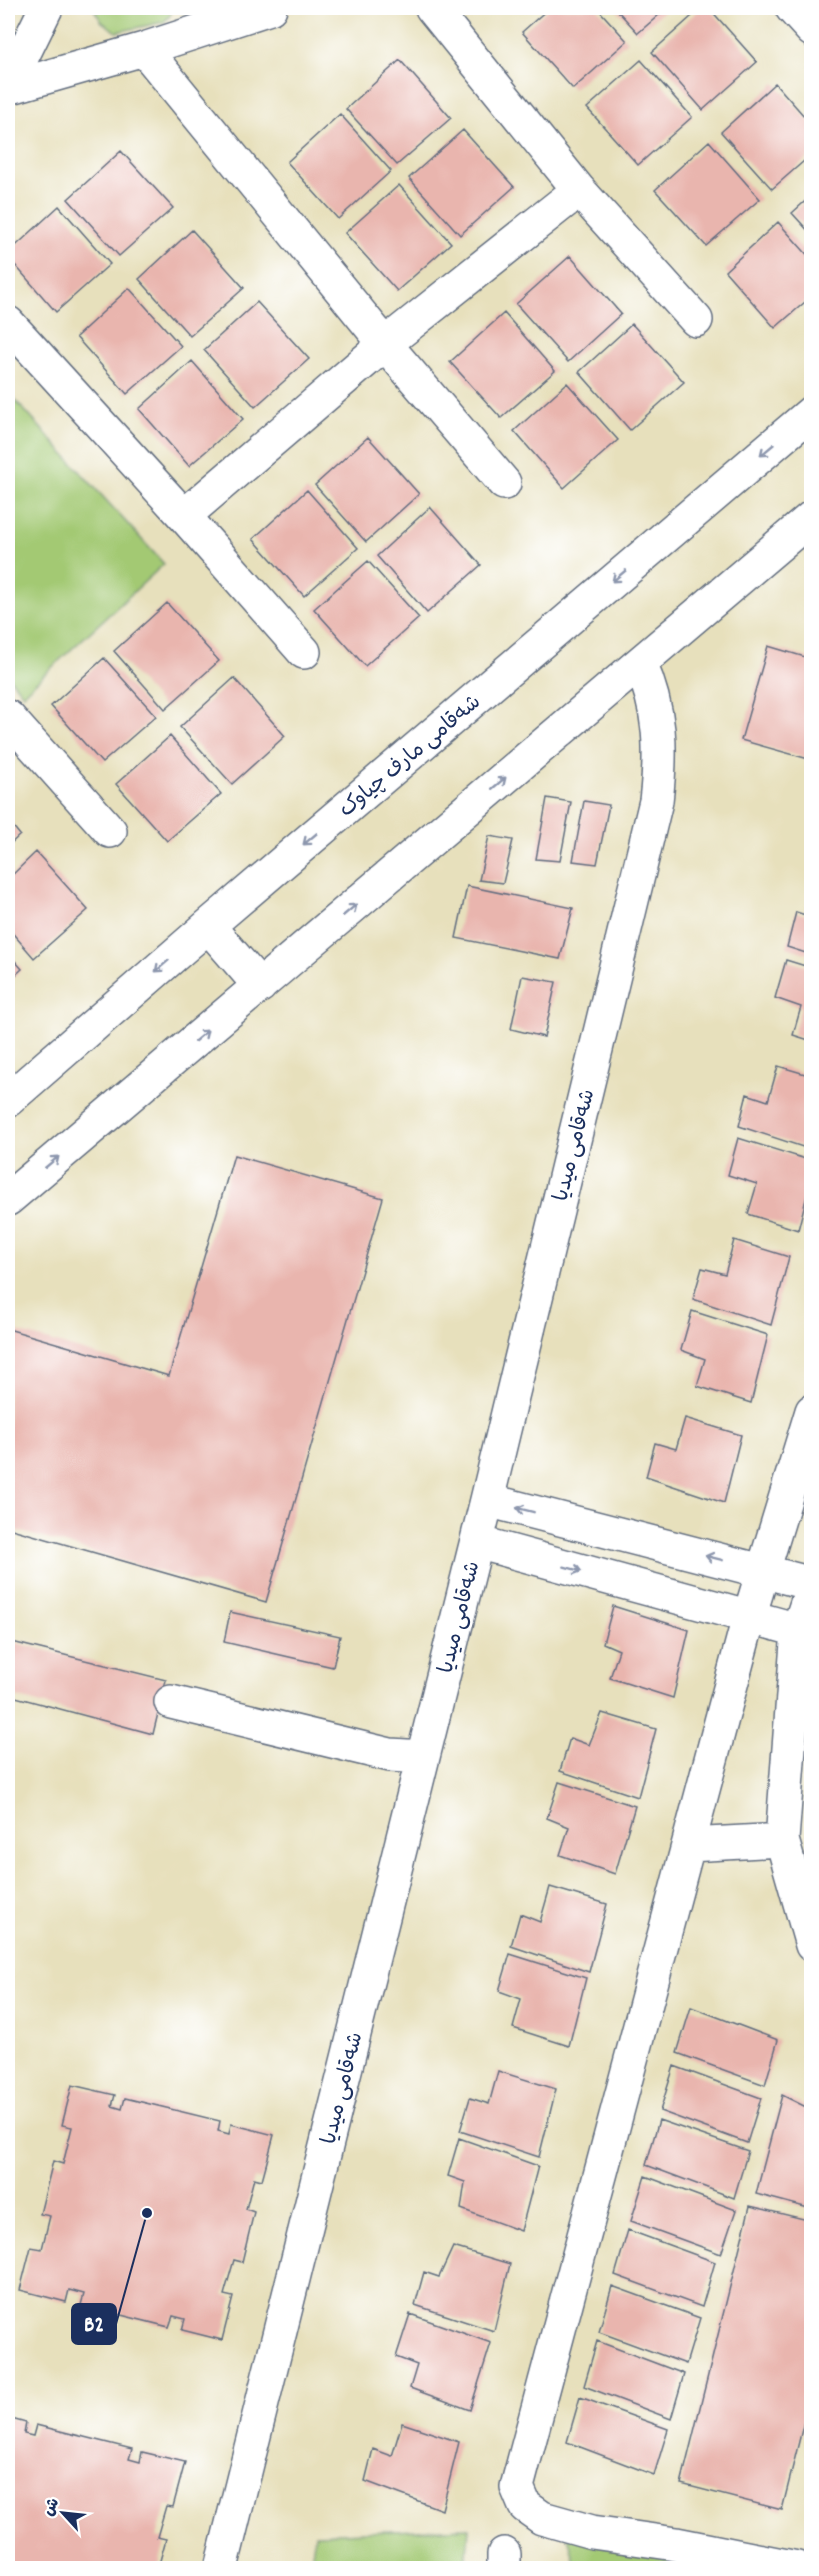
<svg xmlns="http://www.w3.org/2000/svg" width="819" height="2576" font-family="Dekko,'Playpen Sans Arabic',sans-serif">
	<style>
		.green { fill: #a3c973; stroke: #5f7c68; stroke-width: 1.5 }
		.building { fill: #e9b5ae }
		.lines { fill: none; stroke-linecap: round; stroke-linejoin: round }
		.minor-casing { stroke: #626d7f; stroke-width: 36 }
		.minor { stroke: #fff; stroke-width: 33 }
		.oneway { stroke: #8d97ae }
		.labels { text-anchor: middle; stroke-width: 4.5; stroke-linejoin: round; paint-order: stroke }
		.street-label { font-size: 21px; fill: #1b2f5e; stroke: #fff }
		.leader { fill: none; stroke: #1b2f5e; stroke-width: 2 }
		.callout-dot { fill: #1b2f5e; stroke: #fff; stroke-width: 2 }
		.callout { fill: #1b2f5e; stroke: #1b2f5e; stroke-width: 2 }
		.callout-label { font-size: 22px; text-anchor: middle; font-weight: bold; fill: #fff }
	</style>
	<rect width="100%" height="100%" fill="#fff"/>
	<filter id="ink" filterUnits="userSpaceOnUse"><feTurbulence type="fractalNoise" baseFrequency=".0167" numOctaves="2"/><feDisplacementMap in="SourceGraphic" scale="12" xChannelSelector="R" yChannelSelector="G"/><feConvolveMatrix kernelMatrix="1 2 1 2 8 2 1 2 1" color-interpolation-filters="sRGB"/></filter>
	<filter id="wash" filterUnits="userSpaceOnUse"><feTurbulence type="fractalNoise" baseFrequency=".008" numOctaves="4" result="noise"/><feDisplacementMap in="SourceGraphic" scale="24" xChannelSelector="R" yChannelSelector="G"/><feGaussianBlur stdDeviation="1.35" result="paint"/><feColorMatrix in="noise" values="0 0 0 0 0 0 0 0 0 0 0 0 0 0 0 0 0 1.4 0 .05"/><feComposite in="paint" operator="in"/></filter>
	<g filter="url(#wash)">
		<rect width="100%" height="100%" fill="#e7e0bc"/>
		<!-- green -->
		<path class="green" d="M93,8H171C173,14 168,18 164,22L117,32L102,22Z
			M8,392L164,564L23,694L8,676Z
			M469,2528L466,2568H310L315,2534Z
			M566,2530L775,2568H598L575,2563Z"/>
		<g id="blocks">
			<!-- building -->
			<path class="building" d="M549,8H597L627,41L573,89L522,32Z
				M615,8H667L638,33Z
				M701,8H709L757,62L703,110L652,52Z
				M400,60L451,118L397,165L346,109Z
				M641,60L692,117L638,165L587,108Z
				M775,83L812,125V154L772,189L721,132Z
				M340,114L391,171L338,219L287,162Z
				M463,130L514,187L460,235L409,178Z
				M709,141L760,199L706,246L655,190Z
				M121,151L173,208L119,256L68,199Z
				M399,185L451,243L397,291L345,233Z
				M812,195V235L792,213Z
				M59,206L110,264L56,312L8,257V253Z
				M778,222L812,260V296L775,328L725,271Z
				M192,230L244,288L190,336L139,279Z
				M570,256L621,314L568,362L516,304Z
				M129,288L181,346L127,394L76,337Z
				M257,302L309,359L255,407L204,350Z
				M504,313L555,371L501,418L450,362Z
				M632,324L684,382L630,430L579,372Z
				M192,361L243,419L189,466L139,409Z
				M567,383L618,440L564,488L514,431Z
				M368,437L419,494L366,542L315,485Z
				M307,490L358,548L304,596L253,539Z
				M430,507L481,565L427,613L377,556Z
				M368,561L419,618L365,666L314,609Z
				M167,603L219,661L165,709L114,651Z
				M768,646L812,659V760L741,740Z
				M104,658L156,716L102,763L51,706Z
				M234,678L285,736L232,784L180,727Z
				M170,736L221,794L167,841L116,784Z
				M547,798L571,802L560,861L536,859Z
				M584,801L609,805L597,864L573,861Z
				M8,820L20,835L8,846Z
				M489,836L513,840L503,883L479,880Z
				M36,852L88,910L34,958L8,928V879Z
				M467,886L573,908L560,959L456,938Z
				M796,912L812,917V955L787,947Z
				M8,953L22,969L8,982Z
				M786,960L812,968V1041L793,1035L801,1007L775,998Z
				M522,976L556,982L544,1037L511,1029Z
				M778,1066L812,1076V1150L739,1126L747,1094L768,1101Z
				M738,1138L812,1161V1176L798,1230L748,1214L757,1184L728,1175Z
				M234,1155L383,1198L266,1602L8,1528V1329L169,1376Z
				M734,1240L789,1257L771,1325L693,1299L702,1268L725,1274Z
				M692,1311L768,1335L751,1403L697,1386L705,1359L681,1350Z
				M685,1418L741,1435L724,1503L646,1477L655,1443L676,1449Z
				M613,1606L689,1630L673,1698L610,1678L619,1650L603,1643Z
				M230,1612L340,1636L333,1667L224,1642Z
				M8,1641L166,1680L153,1734L8,1695Z
				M602,1713L656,1729L638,1797L560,1771L570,1738L589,1745Z
				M559,1782L635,1806L615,1874L560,1855L569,1827L547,1818Z
				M550,1887L607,1904L589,1972L511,1946L520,1914L540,1922Z
				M510,1954L586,1978L569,2046L513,2028L521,1999L499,1991Z
				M691,2007L778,2040L765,2085L677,2053Z
				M674,2066L761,2098L747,2143L660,2111Z
				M498,2071L556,2089L539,2157L460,2131L470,2098L489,2104Z
				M72,2085L115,2095L112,2106L122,2109L125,2098L220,2121L218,2131L229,2134L231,2124L274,2135L262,2180L254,2178L246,2209L254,2212L242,2262L234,2260L224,2295L233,2297L222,2340L182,2330L185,2319L173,2316L169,2327L81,2305L84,2294L69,2290L66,2302L20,2290L31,2247L42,2249L50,2216L40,2214L53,2161L63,2164L72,2127L62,2125Z
				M782,2095L812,2110V2209L756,2194Z
				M659,2120L748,2151L734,2198L646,2165Z
				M459,2138L538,2166L521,2231L461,2209L465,2182L448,2176Z
				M645,2176L736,2210L721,2254L631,2221Z
				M750,2206L812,2221V2389L782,2510L681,2484Z
				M628,2230L715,2262L702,2307L615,2275Z
				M453,2247L510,2264L494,2331L415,2305L424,2272L439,2277Z
				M612,2286L700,2318L686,2364L599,2332Z
				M410,2314L491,2343L470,2410L410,2388L417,2365L396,2357Z
				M597,2341L684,2374L671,2419L584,2386Z
				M580,2397L668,2429L654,2475L567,2442Z
				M8,2418L26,2423L24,2434L33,2436L36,2425L132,2449L129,2459L140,2462L142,2452L185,2462L173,2507L166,2506L157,2537L166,2539L158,2568H8Z
				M402,2423L459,2442L442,2510L365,2481L373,2449L392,2456Z"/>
		</g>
	</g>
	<g filter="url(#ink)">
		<use href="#blocks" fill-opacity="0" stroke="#626d7f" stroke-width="1.5"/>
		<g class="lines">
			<!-- minor casing -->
			<g class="minor-casing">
				<path id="minor" d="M432,8L579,190L696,320
					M792,8L812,30
					M144,49L385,344L504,483
					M8,71L22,57L46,8
					M8,88L144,49L270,8
					M8,323L184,516L304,652
					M184,516L385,344L579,190
					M8,717L110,831
					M208,926L260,986
					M8,1100L208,926L812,412
					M8,1199L812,517
					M487,1500L812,1584
					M477,1542L798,1630
					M812,1588L798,1630L782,1840L812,1945
					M171,1702L390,1755L423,1757
					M689,1845L782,1840
					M504,2554V2568
					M221,2568L487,1500L656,801C662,750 661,711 640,663
					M797,2568L676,2544L592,2532L542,2518L525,2506L517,2487L749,1617L812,1411"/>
			</g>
			<!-- minor -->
			<use href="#minor" class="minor"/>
		</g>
		<!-- one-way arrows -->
		<defs><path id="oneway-shaft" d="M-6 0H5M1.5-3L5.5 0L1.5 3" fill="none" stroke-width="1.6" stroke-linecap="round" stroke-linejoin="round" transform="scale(1.5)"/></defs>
		<g class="oneway">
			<use href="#oneway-shaft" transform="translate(767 450) rotate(140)"/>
			<use href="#oneway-shaft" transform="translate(619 576) rotate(140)"/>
			<use href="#oneway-shaft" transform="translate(499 783) rotate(-40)"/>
			<use href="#oneway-shaft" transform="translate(310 839) rotate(140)"/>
			<use href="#oneway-shaft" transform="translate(350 910) rotate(-40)"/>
			<use href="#oneway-shaft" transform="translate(162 966) rotate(139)"/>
			<use href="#oneway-shaft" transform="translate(201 1036) rotate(-40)"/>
			<use href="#oneway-shaft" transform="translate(52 1162) rotate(-40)"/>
			<use href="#oneway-shaft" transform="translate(525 1510) rotate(-166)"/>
			<use href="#oneway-shaft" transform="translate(714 1558) rotate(-166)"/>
			<use href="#oneway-shaft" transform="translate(573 1569) rotate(15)"/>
		</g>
	</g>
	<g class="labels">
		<!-- street labels -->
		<g class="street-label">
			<text transform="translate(409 755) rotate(-40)" y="7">شەقامی مارف چیاوک</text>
			<text transform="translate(573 1145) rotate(-76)" y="7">شەقامی میدیا</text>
			<text transform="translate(458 1617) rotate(-76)" y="7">شەقامی میدیا</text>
			<text transform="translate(341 2088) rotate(-76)" y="7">شەقامی میدیا</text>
		</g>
	</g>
	<!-- callouts -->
	<path class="leader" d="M147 2213L116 2324"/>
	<circle class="callout-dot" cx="147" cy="2213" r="6"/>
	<rect class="callout" x="72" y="2304" width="44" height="40" rx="6"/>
	<g class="callout-label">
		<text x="94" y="2331">B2</text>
	</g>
	<!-- margin -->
	<rect width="819" height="2576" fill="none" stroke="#fff" stroke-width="30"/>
	<!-- north arrow -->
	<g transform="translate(63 2513) rotate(297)" stroke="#ffffff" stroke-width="4.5" paint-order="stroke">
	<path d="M0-4.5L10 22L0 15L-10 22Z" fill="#1b2f5e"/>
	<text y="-9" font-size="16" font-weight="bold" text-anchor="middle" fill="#1b2f5e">ش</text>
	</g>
</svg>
